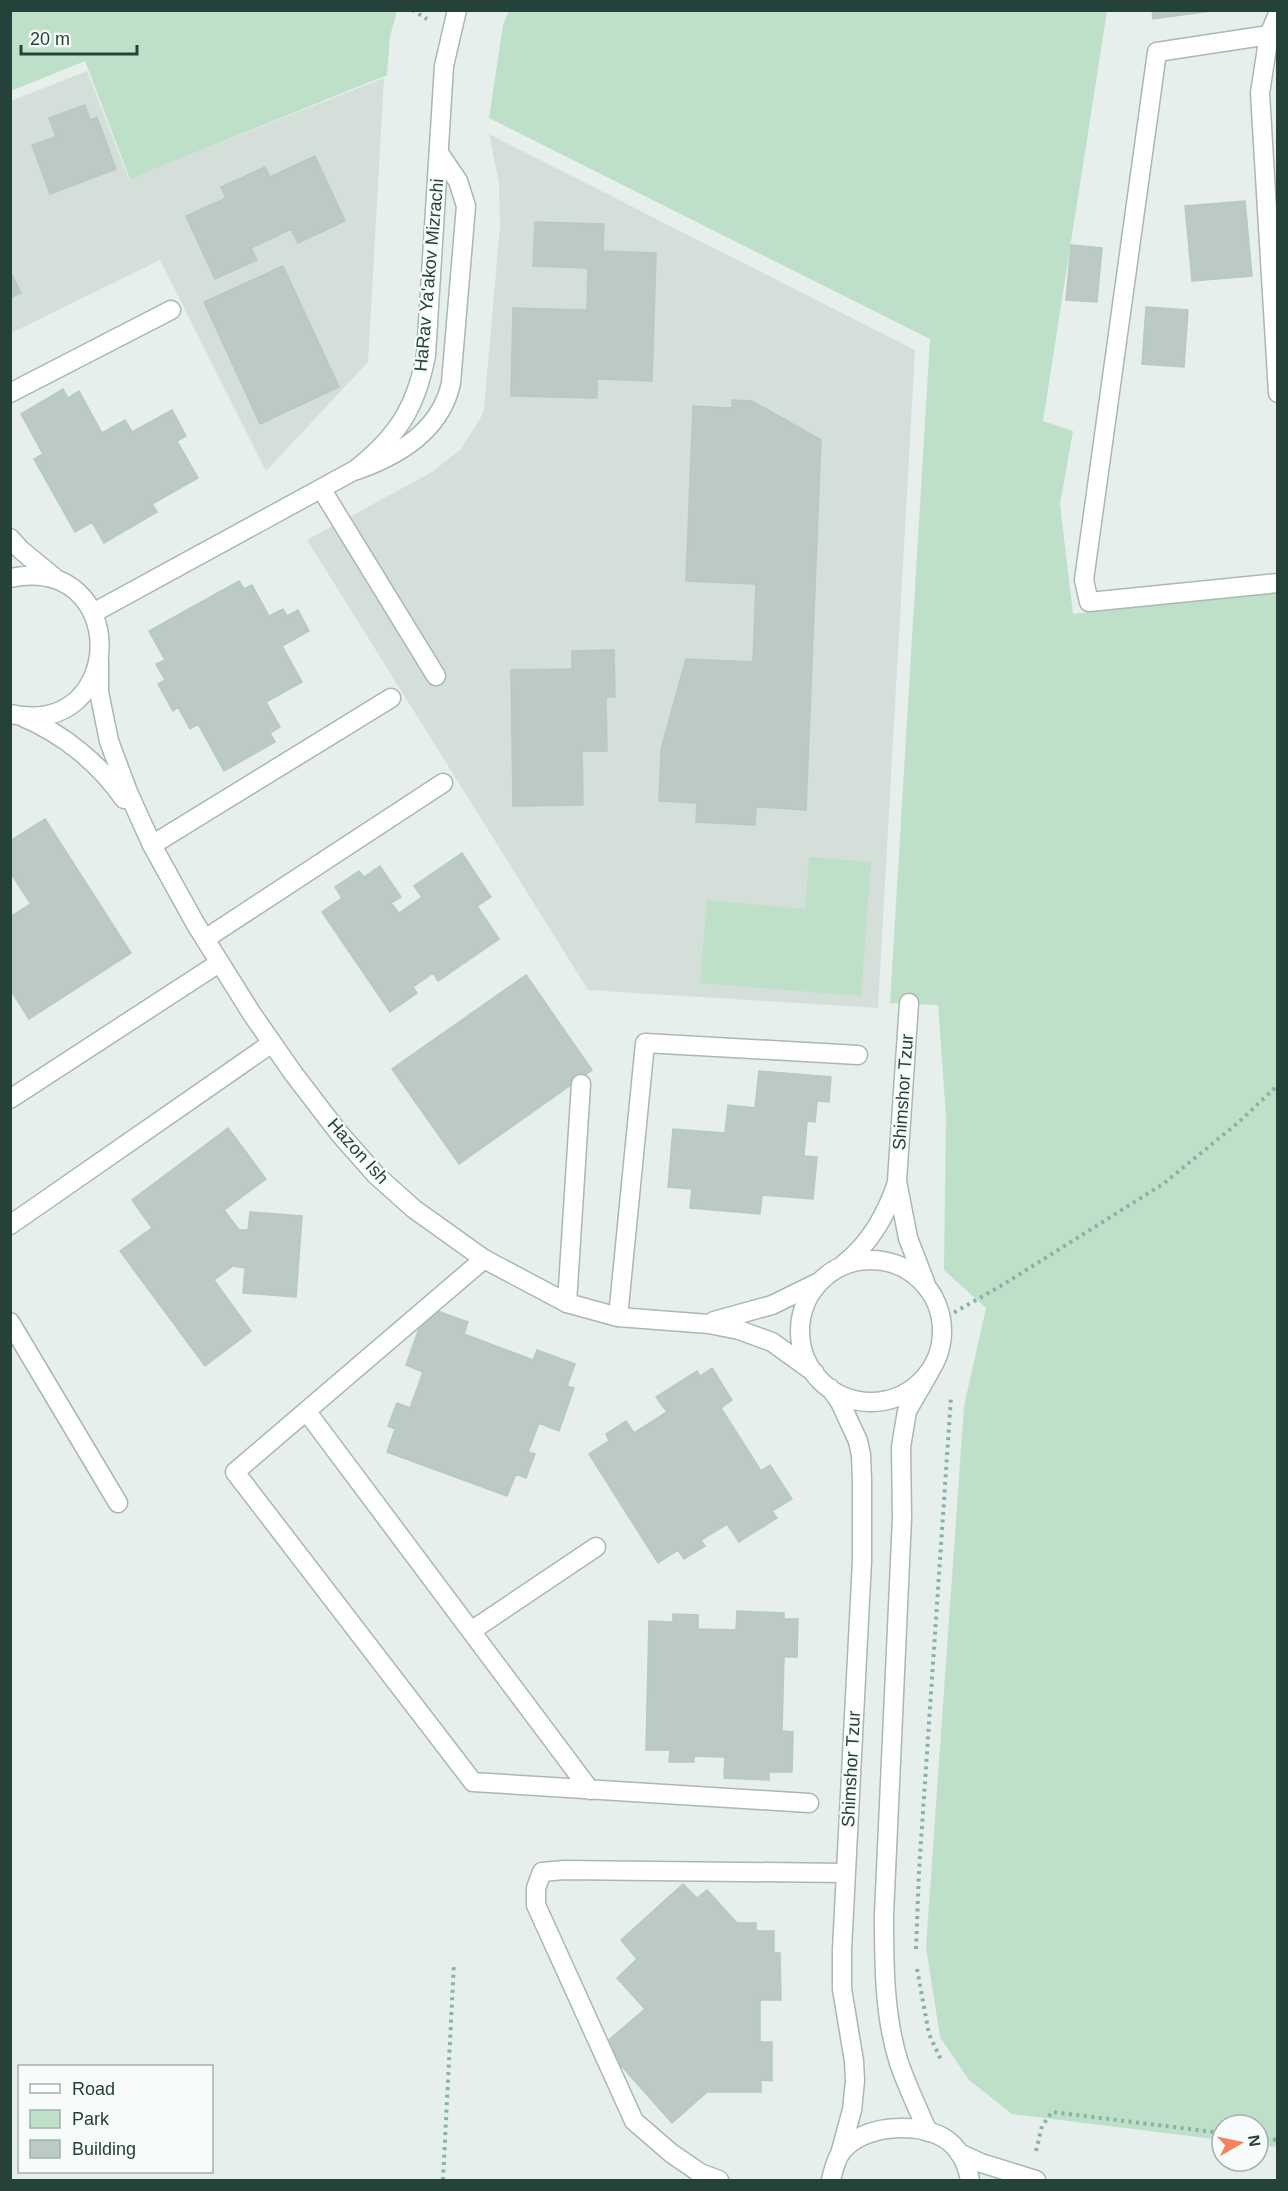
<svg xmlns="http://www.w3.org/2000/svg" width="1288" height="2191" font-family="Helvetica,sans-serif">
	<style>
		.built { fill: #d4dfda }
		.green { fill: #bfe0c8 }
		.building { fill: #bbcac4; stroke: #b8c9c2; stroke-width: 1.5 }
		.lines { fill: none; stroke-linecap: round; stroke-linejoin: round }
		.lane-casing { stroke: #a8b8b2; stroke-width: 21 }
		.street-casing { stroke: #a8b8b2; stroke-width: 21 }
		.secondary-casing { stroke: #a4bbb3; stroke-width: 21 }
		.path { stroke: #86b3a5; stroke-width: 4; stroke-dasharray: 3 4.5; stroke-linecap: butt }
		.lane { stroke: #fff; stroke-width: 18 }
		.street { stroke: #fff; stroke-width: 18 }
		.secondary { stroke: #fff; stroke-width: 18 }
		.labels { text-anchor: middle; stroke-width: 4.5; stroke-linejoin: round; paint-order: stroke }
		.street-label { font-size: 18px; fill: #24423a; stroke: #f7fbf9 }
	</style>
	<rect width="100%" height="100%" fill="#e6efeb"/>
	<!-- built -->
	<path class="built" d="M87,71L129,179L384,78L368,362L266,471L160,260L11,333V101Z
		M489,134L915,350L878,1008L588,990L307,540L432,472L461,449L481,417L484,409L500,226L499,183Z"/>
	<!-- green -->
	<path class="green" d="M11,10H397V11L390,36L387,75L130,179L85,61L11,91Z
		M509,11H1107L1043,421L1073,431L1060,504L1073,614L1277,588V2147L1258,2145V2125H1222V2140L1012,2114L969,2080L940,2037L926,1947L964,1406L986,1308L944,1270L946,1116L938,1005L890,1003L930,339L489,118L503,25Z
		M809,857L871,862L861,996L700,983L707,900L805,909Z"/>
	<!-- building -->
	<path class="building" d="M1152,10H1210V11L1153,19Z
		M85,105L90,120L97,117L116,169L50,194L32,145L56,137L49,118Z
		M315,156L345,221L298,243L291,229L251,248L257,260L215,279L186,216L226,198L221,187L265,167L270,177Z
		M1245,201L1252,276L1192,281L1185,206Z
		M535,222L604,224L603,251L656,253L652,381L597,379V398L511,396L513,308L587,310L588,268L533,266Z
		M1071,245L1102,248L1097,302L1066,300Z
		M283,266L339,387L260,424L204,302Z
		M10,271L21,293L10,298Z
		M1146,307L1188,310L1184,367L1142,364Z
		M63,389L68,398L79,391L102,433L125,420L132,432L172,410L186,436L177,441L198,478L152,504L157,512L104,543L92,522L75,532L34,459L43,454L21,414Z
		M732,400L752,401L821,440L806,810L756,807L755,825L696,822L697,803L659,801L661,749L686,659L753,662L756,584L686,581L693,406L732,408Z
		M239,581L244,589L252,585L269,616L283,609L287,616L298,610L309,631L282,646L302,682L266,702L280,727L270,733L275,742L224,771L198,724L190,729L178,707L173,711L158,684L165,680L156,664L165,660L149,631Z
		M614,650L615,697H606L607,751H582L583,805L513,806L511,670L572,669V651Z
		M45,819L131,953L29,1019L10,989V917L31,904L10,872V841Z
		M462,853L491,897L477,906L499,939L438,981L433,973L413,987L417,993L390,1012L322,912L342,898L335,887L359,871L364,877L380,866L401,897L391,903L399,913L422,897L414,886Z
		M526,975L592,1070L459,1164L392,1069Z
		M759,1071L831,1077L829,1102L817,1101L815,1122L807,1121L804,1156L817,1157L813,1199L762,1195L760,1214L690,1208L692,1189L668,1187L673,1129L725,1133L728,1105L755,1108Z
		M228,1128L266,1179L224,1210L239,1230H248L250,1212L302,1216L296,1297L243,1293L245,1268L233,1266L214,1280L251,1331L205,1366L120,1251L152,1228L132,1200Z
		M432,1309L468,1322L464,1334L533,1360L537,1350L575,1364L567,1386L574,1388L559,1431L539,1423L528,1452L535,1454L526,1478L516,1474L507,1496L387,1452L395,1429L388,1426L397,1403L410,1408L423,1372L406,1365L422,1320L428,1322Z
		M712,1368L732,1400L721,1408L761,1471L770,1465L792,1499L772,1511L777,1518L739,1542L727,1524L701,1540L705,1546L684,1559L678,1550L658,1563L589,1454L609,1441L606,1434L626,1421L634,1433L667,1412L656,1397L697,1371L700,1376Z
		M737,1611L784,1613V1619H798L797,1657H784L782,1731L793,1732L792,1772H769V1780L724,1778L725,1757L694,1756V1762H669L670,1750H646L649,1621L673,1622V1614L698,1615V1629L736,1630Z
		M683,1884L697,1898L707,1890L737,1923H756V1931H774V1953H780L781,2000H760V2042H772V2081L761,2080V2092H707L672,2123L603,2045L645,2009L617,1978L637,1959L621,1940Z"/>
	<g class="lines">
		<!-- lane casing -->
		<g class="lane-casing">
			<path id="lane" d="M1278,14L1269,35L1260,93L1278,393
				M1269,35L1157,52L1084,580L1089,602L1278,583
				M10,393L171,310
				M357,470C400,455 441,430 451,383L466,206L458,181L439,153
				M322,490L436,676
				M152,845L391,698
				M205,939L443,783
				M10,1099L219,963
				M10,1225L272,1043
				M484,1259L235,1472L473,1782L809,1803
				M567,1303L581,1084
				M618,1317L645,1043L858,1055
				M10,1322L118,1503
				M307,1412L590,1790
				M471,1631L596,1547
				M719,2180L700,2173L671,2153L634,2121L536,1905V1888L542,1872L564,1870L845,1873"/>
		</g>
		<!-- street casing -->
		<g class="street-casing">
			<path id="street" d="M10,538L21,550L55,578
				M10,578C131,553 128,740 10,714
				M93,613L355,470C397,437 416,408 426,355L444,66L457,10
				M99,661V692L109,741L128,792L152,845L195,923L252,1014L293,1073L339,1133L376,1175L414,1209L484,1259L567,1303L618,1317L709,1324L739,1330L772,1342L815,1373
				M23,717C63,734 99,763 124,799
				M909,1003L897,1181L908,1238L925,1282
				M800 1331a71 71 0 1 1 142 0a71 71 0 1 1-142 0Z
				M844,1264C871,1242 886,1215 897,1183
				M714,1321L772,1305L817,1283
				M830,1388L840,1402L858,1441L861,1455L862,1480V1561L842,1950V1989L854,2061L855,2081L852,2110L840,2154
				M928,2132C918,2109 907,2086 899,2063C884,2016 884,1964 884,1915L902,1518L901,1447L907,1411L929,1373"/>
		</g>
		<!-- secondary casing -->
		<g class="secondary-casing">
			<path id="secondary" d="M959,2153L981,2163L1036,2180
				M831,2180C833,2172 835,2162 840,2154C859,2125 916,2121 944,2138C959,2147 967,2164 970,2180"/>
		</g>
		<!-- path -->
		<path class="path" d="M412,10L427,19
			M941,1320L1004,1284L1163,1184L1239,1122L1278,1085
			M916,1949L919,1871L951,1397
			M917,1969L929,2034L942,2062
			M1258,2138L1278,2140
			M1036,2151L1042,2126L1052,2112L1222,2133
			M443,2180L454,1963"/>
		<!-- lane -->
		<use href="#lane" class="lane"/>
		<!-- street -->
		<use href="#street" class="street"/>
		<!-- secondary -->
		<use href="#secondary" class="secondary"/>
	</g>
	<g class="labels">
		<!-- street labels -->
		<g class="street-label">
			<text transform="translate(429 275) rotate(-85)" y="6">HaRav Ya'akov Mizrachi</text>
			<text transform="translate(903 1092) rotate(-86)" y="6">Shimshor Tzur</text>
			<text transform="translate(358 1151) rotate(48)" y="6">Hazon Ish</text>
			<text transform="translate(851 1769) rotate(-87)" y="6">Shimshor Tzur</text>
		</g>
	</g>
	<!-- border -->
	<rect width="1288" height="2191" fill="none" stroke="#24423a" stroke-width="24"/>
	<!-- legend -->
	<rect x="18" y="2065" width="195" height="108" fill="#f7fbf9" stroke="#a3b1ad" stroke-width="1.5"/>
	<rect x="30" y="2084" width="30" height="9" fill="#ffffff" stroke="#a3b1ad" stroke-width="1.5"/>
	<text x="72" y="2095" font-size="18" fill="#24423a">Road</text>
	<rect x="30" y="2110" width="30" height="18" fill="#bfe0c8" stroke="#a3b1ad" stroke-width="1.5"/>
	<text x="72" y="2125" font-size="18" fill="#24423a">Park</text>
	<rect x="30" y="2140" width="30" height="18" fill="#bbcac4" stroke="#a3b1ad" stroke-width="1.5"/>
	<text x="72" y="2155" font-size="18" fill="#24423a">Building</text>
	<!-- north arrow -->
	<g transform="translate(1240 2143) rotate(81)"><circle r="28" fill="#f7fbf9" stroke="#a3b1ad" stroke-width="1.5"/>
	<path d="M0-4.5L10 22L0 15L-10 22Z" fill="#f4845f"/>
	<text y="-9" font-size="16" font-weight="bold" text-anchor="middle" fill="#24423a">N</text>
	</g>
	<!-- scale -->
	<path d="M21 45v9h116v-9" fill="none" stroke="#24423a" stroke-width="3"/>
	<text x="30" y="45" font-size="18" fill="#24423a" stroke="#f7fbf9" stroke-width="4.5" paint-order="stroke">20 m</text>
</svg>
